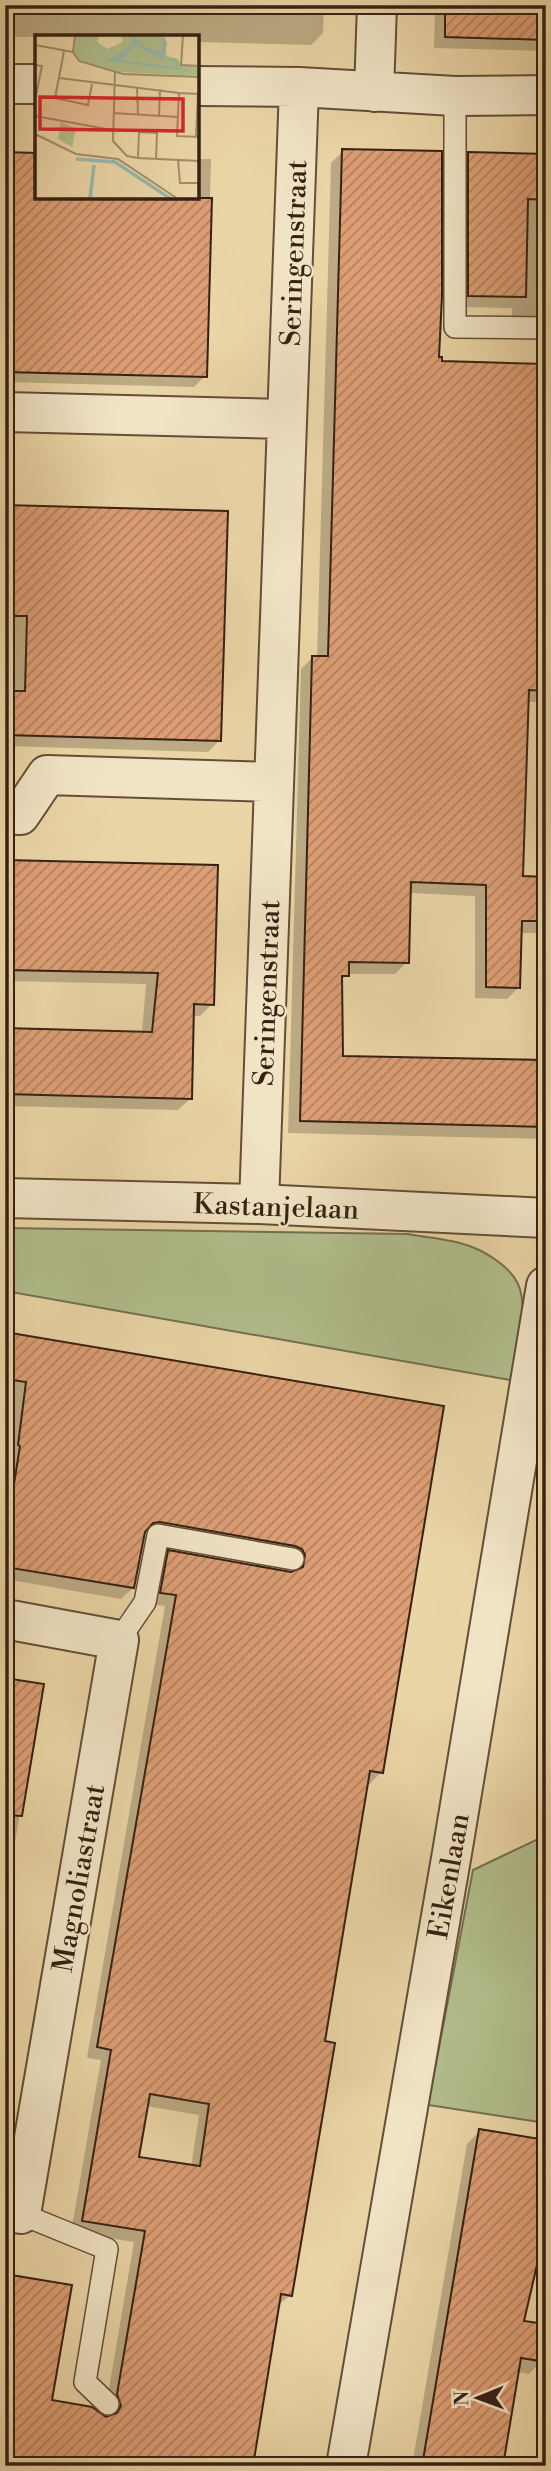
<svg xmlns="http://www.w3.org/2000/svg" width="551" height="2471" font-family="'Libre Bodoni',serif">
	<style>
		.grass { fill: #b1be8c; stroke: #747050; stroke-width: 2 }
		.shadow { fill: #0003; fill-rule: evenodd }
		.building { fill: url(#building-hatch); stroke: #362114; stroke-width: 2; fill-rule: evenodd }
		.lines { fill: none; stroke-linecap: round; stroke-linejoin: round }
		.service-casing { stroke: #634e38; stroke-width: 24 }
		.minor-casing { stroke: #634e38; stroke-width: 42 }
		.tertiary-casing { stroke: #634e38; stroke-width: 42 }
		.service { stroke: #f1e4c5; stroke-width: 21 }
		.minor { stroke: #f1e4c5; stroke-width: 38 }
		.tertiary { stroke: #f1e4c5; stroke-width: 38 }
		.labels { text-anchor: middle; stroke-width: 5; stroke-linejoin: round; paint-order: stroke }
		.street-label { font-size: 28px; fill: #362114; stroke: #f1e4c5 }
		.inset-river { fill: none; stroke: #98b8aa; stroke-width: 3.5 }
		.inset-road { fill: none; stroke: #a28d6c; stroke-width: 2 }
		.view { fill: #d62828; fill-opacity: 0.15; stroke: #d62828; stroke-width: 3.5 }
		.inset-edge { fill: none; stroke: #362114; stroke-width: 3.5 }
	</style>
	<defs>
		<pattern id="building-hatch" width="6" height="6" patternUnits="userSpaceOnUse" patternTransform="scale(1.75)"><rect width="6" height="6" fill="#dd9e75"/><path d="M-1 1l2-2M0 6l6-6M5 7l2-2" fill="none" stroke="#b4805f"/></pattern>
	</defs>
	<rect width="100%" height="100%" fill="#ead5a6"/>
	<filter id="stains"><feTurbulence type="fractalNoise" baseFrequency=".00286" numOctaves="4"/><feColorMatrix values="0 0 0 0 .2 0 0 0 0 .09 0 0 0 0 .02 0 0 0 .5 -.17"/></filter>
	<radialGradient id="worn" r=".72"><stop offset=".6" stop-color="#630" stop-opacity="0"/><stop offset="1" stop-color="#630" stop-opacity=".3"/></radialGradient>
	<!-- grass -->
	<path class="grass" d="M5,1228L408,1234C428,1238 453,1239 472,1247C488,1253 511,1268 518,1284C528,1304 520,1358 516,1381L5,1291Z
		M538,1839L546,1857V2123L428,2105L473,1870Z"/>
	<!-- shadow -->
	<path class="shadow" d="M5,5H324L323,33L311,45L198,42V37H5Z
		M435,5H546V51L434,48Z
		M343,151L440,363L546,366V691L535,702H527L521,878L546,879V933H520L519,987L507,999L475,998V896L409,893L407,962L395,974H347L340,982L342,1057L546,1062V1139L288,1133L301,669L313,657L317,658L331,163Z
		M5,154L37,198H198V159H211L205,376L194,387L5,382Z
		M469,154L546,156V317L512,316V308L457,307V166Z
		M5,507L220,740L208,752L5,746Z
		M5,861L212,1004L200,1016H192L191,1098L178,1110L5,1106V1030L142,1033L146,984L5,981Z
		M5,1334L442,1408L381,1772L370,1784L366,1783L323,2042L291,2295L277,2306L251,2466L50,2402L109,2418L110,2413L106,2406L134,2242L71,2232L101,2060L87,2058L165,1606L150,1604L158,1563L169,1552L291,1574L295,1572L291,1561L284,1557L143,1533L133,1588L121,1599L5,1579ZM146,2106L199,2115L191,2167L136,2158Z
		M5,1679L42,1686L5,1900Z
		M480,2131L546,2142V2260L539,2267L535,2266L522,2322L542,2361L529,2374L517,2372L501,2466H412L467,2144Z"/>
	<!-- building -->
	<path class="building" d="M445,5H546V40L445,37Z
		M342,149L442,151V296L439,357H442V361L546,364V691L529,690L523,876L546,877V921H522L520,988L486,987V885L411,882L409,963L349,962V976H342L343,1056L546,1060V1127L300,1121L312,656H328Z
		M5,152L37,153V198H212L207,377L5,372V326H10L12,257H5Z
		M468,152L546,154V200L528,199L526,297L468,296Z
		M5,505L228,511L221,741L5,735V691H25L27,616H5Z
		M5,860L218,865L214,1005L194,1004L192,1099L5,1094V1028L152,1032L158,973L5,970Z
		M5,1332L444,1406L383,1773L370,1771L325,2041L335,2043L292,2296L281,2294L253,2466H5V2274L72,2285L52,2400L92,2407L106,2417L117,2413L121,2406L117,2394L145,2231L82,2221L111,2050L97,2047L176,1595L160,1593L168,1550L291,1572L303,1567L305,1555L302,1549L295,1546L160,1522L153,1523L145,1532L134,1588L5,1567V1521L8,1522L20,1446L18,1445L26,1382L5,1379ZM150,2094L209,2104L200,2166L139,2157Z
		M5,1678L44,1684L22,1816L5,1815Z
		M479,2129L546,2140V2253L540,2252L524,2321L546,2324V2362L521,2358L503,2466H422Z"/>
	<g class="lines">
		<!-- service casing -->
		<g class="service-casing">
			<path id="service" d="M455,96V327L546,328
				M119,1640L145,1602L158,1535L293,1559
				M21,2214L107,2249L85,2382L108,2404"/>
		</g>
		<!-- minor casing -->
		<g class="minor-casing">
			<path id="minor" d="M5,84H37
				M198,86L299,87L455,96L546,95
				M374,92L377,5
				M5,412L287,419
				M5,814L20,815L47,775L274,782
				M259,1204L299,87
				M5,1619L119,1640L21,2214L5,2212"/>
		</g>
		<!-- tertiary casing -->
		<g class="tertiary-casing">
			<path id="tertiary" d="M5,1198L259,1204L546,1218
				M346,2466L453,1847L546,1286"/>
		</g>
		<!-- service -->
		<use href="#service" class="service"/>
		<!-- minor -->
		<use href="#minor" class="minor"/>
		<!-- tertiary -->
		<use href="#tertiary" class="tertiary"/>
	</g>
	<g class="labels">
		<!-- street labels -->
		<g class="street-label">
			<text transform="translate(293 253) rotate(-88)" y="10">Seringenstraat</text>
			<text transform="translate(266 993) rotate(-88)" y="10">Seringenstraat</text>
			<text transform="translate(276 1206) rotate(2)" y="10">Kastanjelaan</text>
			<text transform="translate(448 1876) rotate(-80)" y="10">Eikenlaan</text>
			<text transform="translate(78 1878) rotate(-80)" y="10">Magnoliastraat</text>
		</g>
	</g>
	<!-- overview -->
	<g transform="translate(35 35)">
		<rect width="164" height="164" fill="#ead5a6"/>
		<path d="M26,87L41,94L37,112L23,104Z" fill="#b1be8c"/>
		<path d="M40,0H65L62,7L73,14L87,7V0H127L132,21L143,24L146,30L164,32V41L85,37L44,25L38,17Z" fill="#b1be8c"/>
		<path d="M97,0L111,13L126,17L128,0L132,8L129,24H142L143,33L164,37L71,26L97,10ZM101,10L125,24L140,26V32L86,25Z" fill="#98b8aa" fill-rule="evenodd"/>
		<path class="inset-river" d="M41,124L80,127L136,164M55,164L59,130"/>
		<path class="inset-road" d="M40,0L38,17L44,26L88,39L165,42M148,0L146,30L165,31M0,10L38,17M29,16L20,63L53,70L57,49M0,30L7,31L0,65M80,37L78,106L92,121L103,123M24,43L144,58M102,53L103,79M165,59L144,58L142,101L165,102M78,78L143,82M0,81L77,95M124,81L125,54M0,99L41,119L83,124L143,164M161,102L163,58M121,124L122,98L104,97L103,123L165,126M143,125L145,148H163L165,160"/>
		<path class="view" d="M5,62L148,64V96L5,94Z"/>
		<rect width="164" height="164" class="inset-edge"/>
	</g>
	<!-- margin -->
	<rect width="551" height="2471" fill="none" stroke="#ead5a6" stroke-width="28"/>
	<rect x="7" y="7" width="537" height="2457" fill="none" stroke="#362114" stroke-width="3.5"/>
	<rect x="14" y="14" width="523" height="2443" fill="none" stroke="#362114" stroke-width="2"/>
	<!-- north arrow -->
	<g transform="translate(478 2398) rotate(269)" stroke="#f1e4c5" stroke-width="5" paint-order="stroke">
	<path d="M0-5L12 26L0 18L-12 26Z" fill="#362114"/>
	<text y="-10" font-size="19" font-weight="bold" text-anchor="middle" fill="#362114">N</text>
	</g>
	<rect width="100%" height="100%" filter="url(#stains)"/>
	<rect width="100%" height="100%" fill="url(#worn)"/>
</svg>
